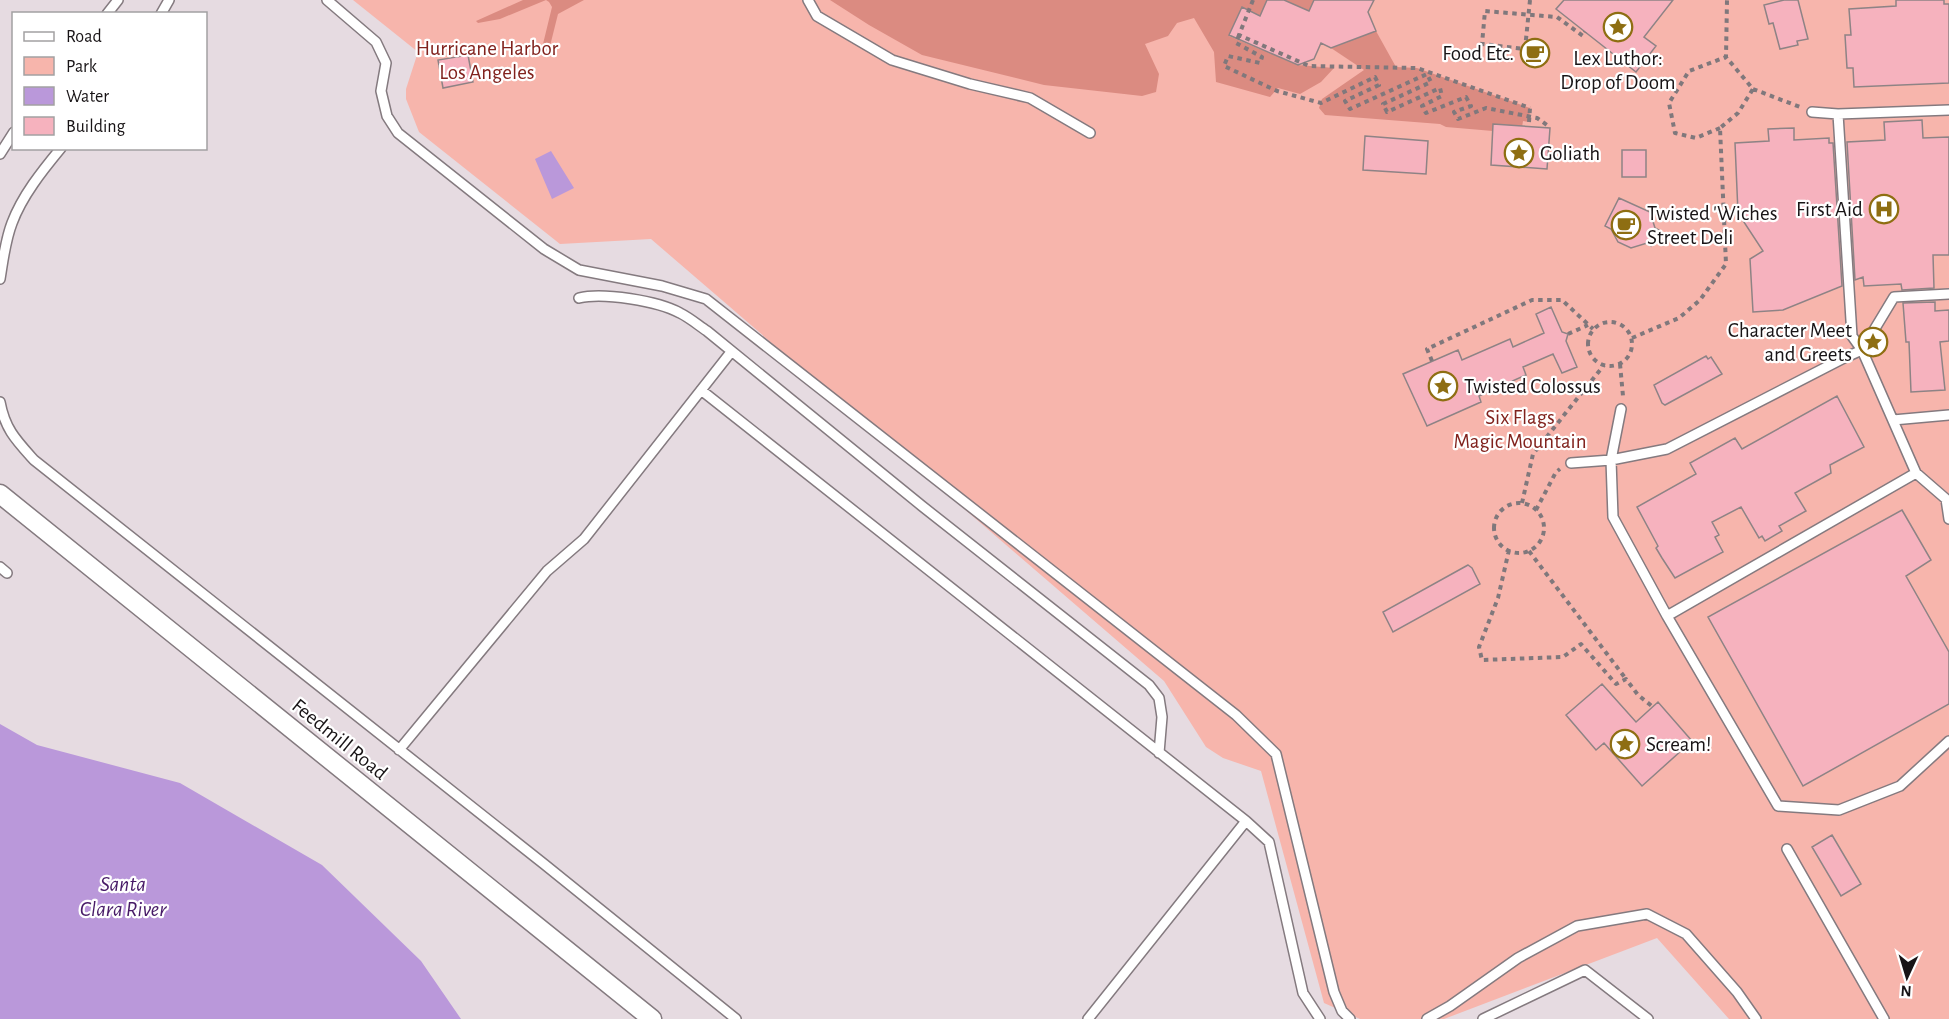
<svg xmlns="http://www.w3.org/2000/svg" width="1949" height="1019" font-family="'Alegreya Sans',sans-serif">
	<style>
		.green { fill: #f7b5ac }
		.forest { fill: #db8b81 }
		.water { fill: #ba98da }
		.building { fill: #f6b2be; stroke: #8e8385; stroke-width: 1.5 }
		.lines { fill: none; stroke-linecap: round; stroke-linejoin: round }
		.lane-casing { stroke: #847a7f; stroke-width: 12 }
		.street-casing { stroke: #847a7f; stroke-width: 21 }
		.path { stroke: #80787c; stroke-width: 4; stroke-dasharray: 4.5 4.5; stroke-linecap: butt }
		.lane { stroke: #fff; stroke-width: 9 }
		.street { stroke: #fff; stroke-width: 18 }
		.path-bridge { stroke: #80787c; stroke-width: 4; stroke-dasharray: 4.5 4.5; stroke-linecap: butt }
		.labels { text-anchor: middle; stroke-width: 4.5; stroke-linejoin: round; paint-order: stroke }
		.park-label { font-size: 21px; fill: #81221d; stroke: #fff }
		.poi-label { font-size: 21px; fill: #181416; stroke: #fff; text-anchor: start }
		.street-label { font-size: 21px; fill: #181416; stroke: #fff }
		.water-label { font-size: 22px; font-style: italic; fill: #471a67; stroke: #fff }
	</style>
	<rect width="100%" height="100%" fill="#e6dbe1"/>
	<!-- green -->
	<path class="green" d="M353,0H1949V1019H1729L1657,938L1444,1019H1360L1324,1003L1261,771L1223,758L1206,747L1164,681L651,239L560,244L419,132L406,99V89L418,52Z"/>
	<!-- forest -->
	<path class="forest" d="M523,0H584L558,14L550,46L543,44L552,7L549,2L546,0L500,19L478,23L476,21Z
		M830,0H1267L1260,16L1242,8L1229,36L1262,50L1267,39L1288,47L1283,59L1298,65L1334,68L1321,82L1300,94L1278,88L1270,97L1216,82L1214,52L1194,18L1177,23L1168,36L1145,44L1159,74L1156,92L1142,96L1044,85L922,55L869,25Z
		M1284,0H1314L1299,33L1292,4Z
		M1376,31L1396,67L1417,68L1530,108L1529,122L1523,121L1522,127L1493,125V131L1446,127L1440,124L1325,115L1319,108L1322,99L1364,70L1331,48Z"/>
	<!-- water -->
	<path class="water" d="M551,151L574,188L552,199L535,159Z
		M0,724L37,745L180,783L322,865L421,961L461,1019H0Z"/>
	<!-- building -->
	<path class="building" d="M1267,0H1284L1309,11L1314,0H1374L1368,12L1376,31L1331,48L1321,43L1314,59L1298,65L1229,35L1242,7L1260,16Z
		M1564,0H1673L1644,37L1656,46L1636,72L1556,9Z
		M1784,0H1798L1808,39L1797,41L1798,45L1780,49L1773,23L1769,24L1764,5Z
		M1896,0H1944V4H1949V83L1854,87L1853,68H1847L1845,35H1851L1849,9L1896,6Z
		M468,55L473,82L443,88L438,60Z
		M1922,120L1923,138L1949,137V255H1933L1934,288L1902,290L1901,284L1864,286L1863,277L1855,280L1847,142L1885,140L1884,122Z
		M1493,124L1550,128L1547,169L1491,165Z
		M1794,128V140L1829,138V143H1833L1842,286L1783,310L1753,312L1750,259L1763,251L1738,213L1735,143L1769,141L1768,129Z
		M1365,136L1428,141L1426,174L1363,170Z
		M1622,150H1646V177H1622Z
		M1619,198L1650,212L1655,228L1659,230L1651,246L1647,243L1631,248L1618,242L1611,229L1605,226Z
		M1935,302V311L1949,310V341L1940,342L1945,390L1911,392L1909,342H1906L1903,303Z
		M1551,307L1562,332L1568,334L1566,341L1577,367L1562,373L1553,354L1523,367L1526,375L1479,396L1481,402L1427,426L1403,374L1458,350L1462,360L1510,339L1513,347L1544,333L1536,314Z
		M1706,356L1708,359L1711,357L1722,374L1665,405L1662,403L1654,385Z
		M1837,396L1864,447L1830,465L1831,473L1795,493L1806,511L1779,526L1782,531L1765,541L1762,536L1759,538L1741,507L1712,522L1719,535L1715,537L1723,552L1675,578L1662,558L1656,548L1658,546L1637,507L1696,474L1690,463L1735,438L1742,449Z
		M1902,510L1931,560L1906,576L1949,652V704L1803,786L1708,617Z
		M1468,565L1472,568L1480,584L1393,632L1383,612Z
		M1602,684L1636,722L1658,702L1692,741L1642,786L1604,743L1596,750L1566,715Z
		M1832,835L1861,884L1841,896L1812,847Z"/>
	<g class="lines">
		<!-- lane casing -->
		<g class="lane-casing">
			<path id="lane" d="M327,0L376,42L386,63L381,91L387,116L398,133L544,249L579,270L662,286L706,299L1236,715L1276,754L1334,992L1342,1011L1350,1019
				M808,0L817,16L892,60L970,84L1030,98L1090,133
				M107,14L118,0
				M161,14L169,0
				M1949,110L1838,114L1852,336L1862,350L1894,297L1949,294
				M1812,112L1838,114
				M0,154L14,132
				M0,279C3,261 5,241 12,223C22,196 42,171 61,148
				M579,298C603,292 658,301 680,313C690,318 698,325 707,331L922,506L1149,685L1159,698L1162,717L1159,753
				M701,390L1246,821L1269,842L1303,993L1320,1019
				M0,402C5,429 16,440 34,460L544,864L736,1019
				M1893,420L1949,415
				M1571,463L1611,460L1667,449L1844,358L1862,350L1916,473L1667,616L1613,517L1611,460L1621,409
				M1916,473L1946,499L1949,519
				M0,567L7,573
				M1667,616L1778,806L1839,810L1900,786L1949,741
				M399,750L547,571L584,539L731,352
				M1787,849L1884,1019
				M1088,1019L1246,821
				M1427,1019L1450,1006L1518,958L1577,926L1647,914L1686,934L1737,992L1756,1019
				M1483,1019L1585,970L1648,1019"/>
		</g>
		<!-- street casing -->
		<g class="street-casing">
			<path id="street" d="M0,494L652,1019"/>
		</g>
		<!-- path -->
		<path class="path" d="M1253,0L1239,35L1309,66L1417,68L1530,108
			M1530,0L1525,49L1482,44L1485,11L1557,17L1583,36L1585,32
			M1239,35L1236,43L1262,57L1260,63L1228,56L1224,66L1277,91L1321,103L1375,77L1379,85L1345,101L1350,109L1427,74L1431,82L1383,104L1387,112L1440,88L1442,96L1422,106L1426,113L1466,97L1471,106L1454,112L1458,119L1486,108L1537,118L1547,125V128
			M1753,89L1800,107
			M1720,128L1696,138L1675,133L1669,103L1689,71L1726,57
			M1588 344a22 22 0 1 1 44 0a22 22 0 1 1-44 0Z
			M1568,334L1588,325
			M1632,338L1679,318L1700,300L1726,264L1720,128L1738,113L1753,89L1726,57L1727,0
			M1432,361L1427,349L1532,300H1562L1593,329
			M1620,364L1623,396
			M1522,503L1533,454L1604,365
			M1494 528a25 25 0 1 1 50 0a25 25 0 1 1-50 0Z
			M1536,510L1556,472L1560,469
			M1509,550L1498,598L1479,647L1482,660L1563,657L1581,644L1616,684L1626,679L1638,695L1653,707
			M1529,551L1626,679"/>
		<!-- lane -->
		<use href="#lane" class="lane"/>
		<!-- street -->
		<use href="#street" class="street"/>
		<!-- path-bridge -->
		<path class="path-bridge" d="M1529,122L1530,108"/>
	</g>
	<!-- icons -->
	<defs>
		<g id="sight-ring" transform="scale(1.5)"><circle r="9.5" fill="#fff" stroke="#8e6e12" stroke-width="1.5"/><path d="M0-6L1.8-2.2L6-1.7L2.9 1.2L3.7 5.4L0 3.3L-3.7 5.4L-2.9 1.2L-6-1.7L-1.8-2.2Z" fill="#8e6e12"/></g>
		<g id="cafe-ring" transform="scale(1.5)"><circle r="9.5" fill="#fff" stroke="#8e6e12" stroke-width="1.5"/><path d="M-5.5-4.5H6V0H3Q3 3.5 0 3.5H-2.5Q-5.5 3.5-5.5 0ZM3-3.2v2h1.7v-2ZM-6 4.5H4V6H-6Z" fill="#8e6e12"/></g>
		<g id="hospital-ring" transform="scale(1.5)"><circle r="9.5" fill="#fff" stroke="#8e6e12" stroke-width="1.5"/><path d="M-5-5h3v3.5h4V-5h3V5h-3V1.5h-4V5h-3Z" fill="#8e6e12"/></g>
	</defs>
	<g fill-rule="evenodd">
		<use href="#sight-ring" x="1618" y="27"/>
		<use href="#cafe-ring" x="1535" y="53"/>
		<use href="#sight-ring" x="1519" y="153"/>
		<use href="#hospital-ring" x="1884" y="209"/>
		<use href="#cafe-ring" x="1626" y="225"/>
		<use href="#sight-ring" x="1873" y="342"/>
		<use href="#sight-ring" x="1443" y="386"/>
		<use href="#sight-ring" x="1625" y="744"/>
	</g>
	<g class="labels">
		<!-- park labels -->
		<g class="park-label">
			<text x="487" y="55">Hurricane Harbor<tspan x="487" dy="24">Los Angeles</tspan></text>
			<text x="1520" y="424">Six Flags<tspan x="1520" dy="24">Magic Mountain</tspan></text>
		</g>
		<!-- poi labels -->
		<g class="poi-label">
			<text x="1514" y="60" text-anchor="end">Food Etc.</text>
			<text x="1618" y="65" text-anchor="middle">Lex Luthor:<tspan x="1618" dy="24">Drop of Doom</tspan></text>
			<text x="1540" y="160">Goliath</text>
			<text x="1863" y="216" text-anchor="end">First Aid</text>
			<text x="1647" y="220">Twisted 'Wiches<tspan x="1647" dy="24">Street Deli</tspan></text>
			<text x="1852" y="337" text-anchor="end">Character Meet<tspan x="1852" dy="24">and Greets</tspan></text>
			<text x="1464" y="393">Twisted Colossus</text>
			<text x="1646" y="751">Scream!</text>
		</g>
		<!-- street labels -->
		<g class="street-label">
			<text transform="translate(340 739) rotate(39)" y="7">Feedmill Road</text>
		</g>
		<!-- water labels -->
		<g class="water-label">
			<text x="123" y="891">Santa<tspan x="123" dy="25">Clara River</tspan></text>
		</g>
	</g>
	<!-- legend -->
	<rect x="12" y="12" width="195" height="138" fill="#ffffff" stroke="#a3a1a2" stroke-width="1.5"/>
	<rect x="24" y="32" width="30" height="9" fill="#ffffff" stroke="#a3a1a2" stroke-width="1.5"/>
	<text x="66" y="42" font-size="18" fill="#181416">Road</text>
	<rect x="24" y="57" width="30" height="18" fill="#f7b5ac" stroke="#a3a1a2" stroke-width="1.5"/>
	<text x="66" y="72" font-size="18" fill="#181416">Park</text>
	<rect x="24" y="87" width="30" height="18" fill="#ba98da" stroke="#a3a1a2" stroke-width="1.5"/>
	<text x="66" y="102" font-size="18" fill="#181416">Water</text>
	<rect x="24" y="117" width="30" height="18" fill="#f6b2be" stroke="#a3a1a2" stroke-width="1.5"/>
	<text x="66" y="132" font-size="18" fill="#181416">Building</text>
	<!-- north arrow -->
	<g transform="translate(1907 977) rotate(184)" stroke="#ffffff" stroke-width="4.5" paint-order="stroke">
	<path d="M0-4.5L10 22L0 15L-10 22Z" fill="#181416"/>
	<text y="-9" font-size="16" font-weight="bold" text-anchor="middle" fill="#181416">N</text>
	</g>
</svg>
